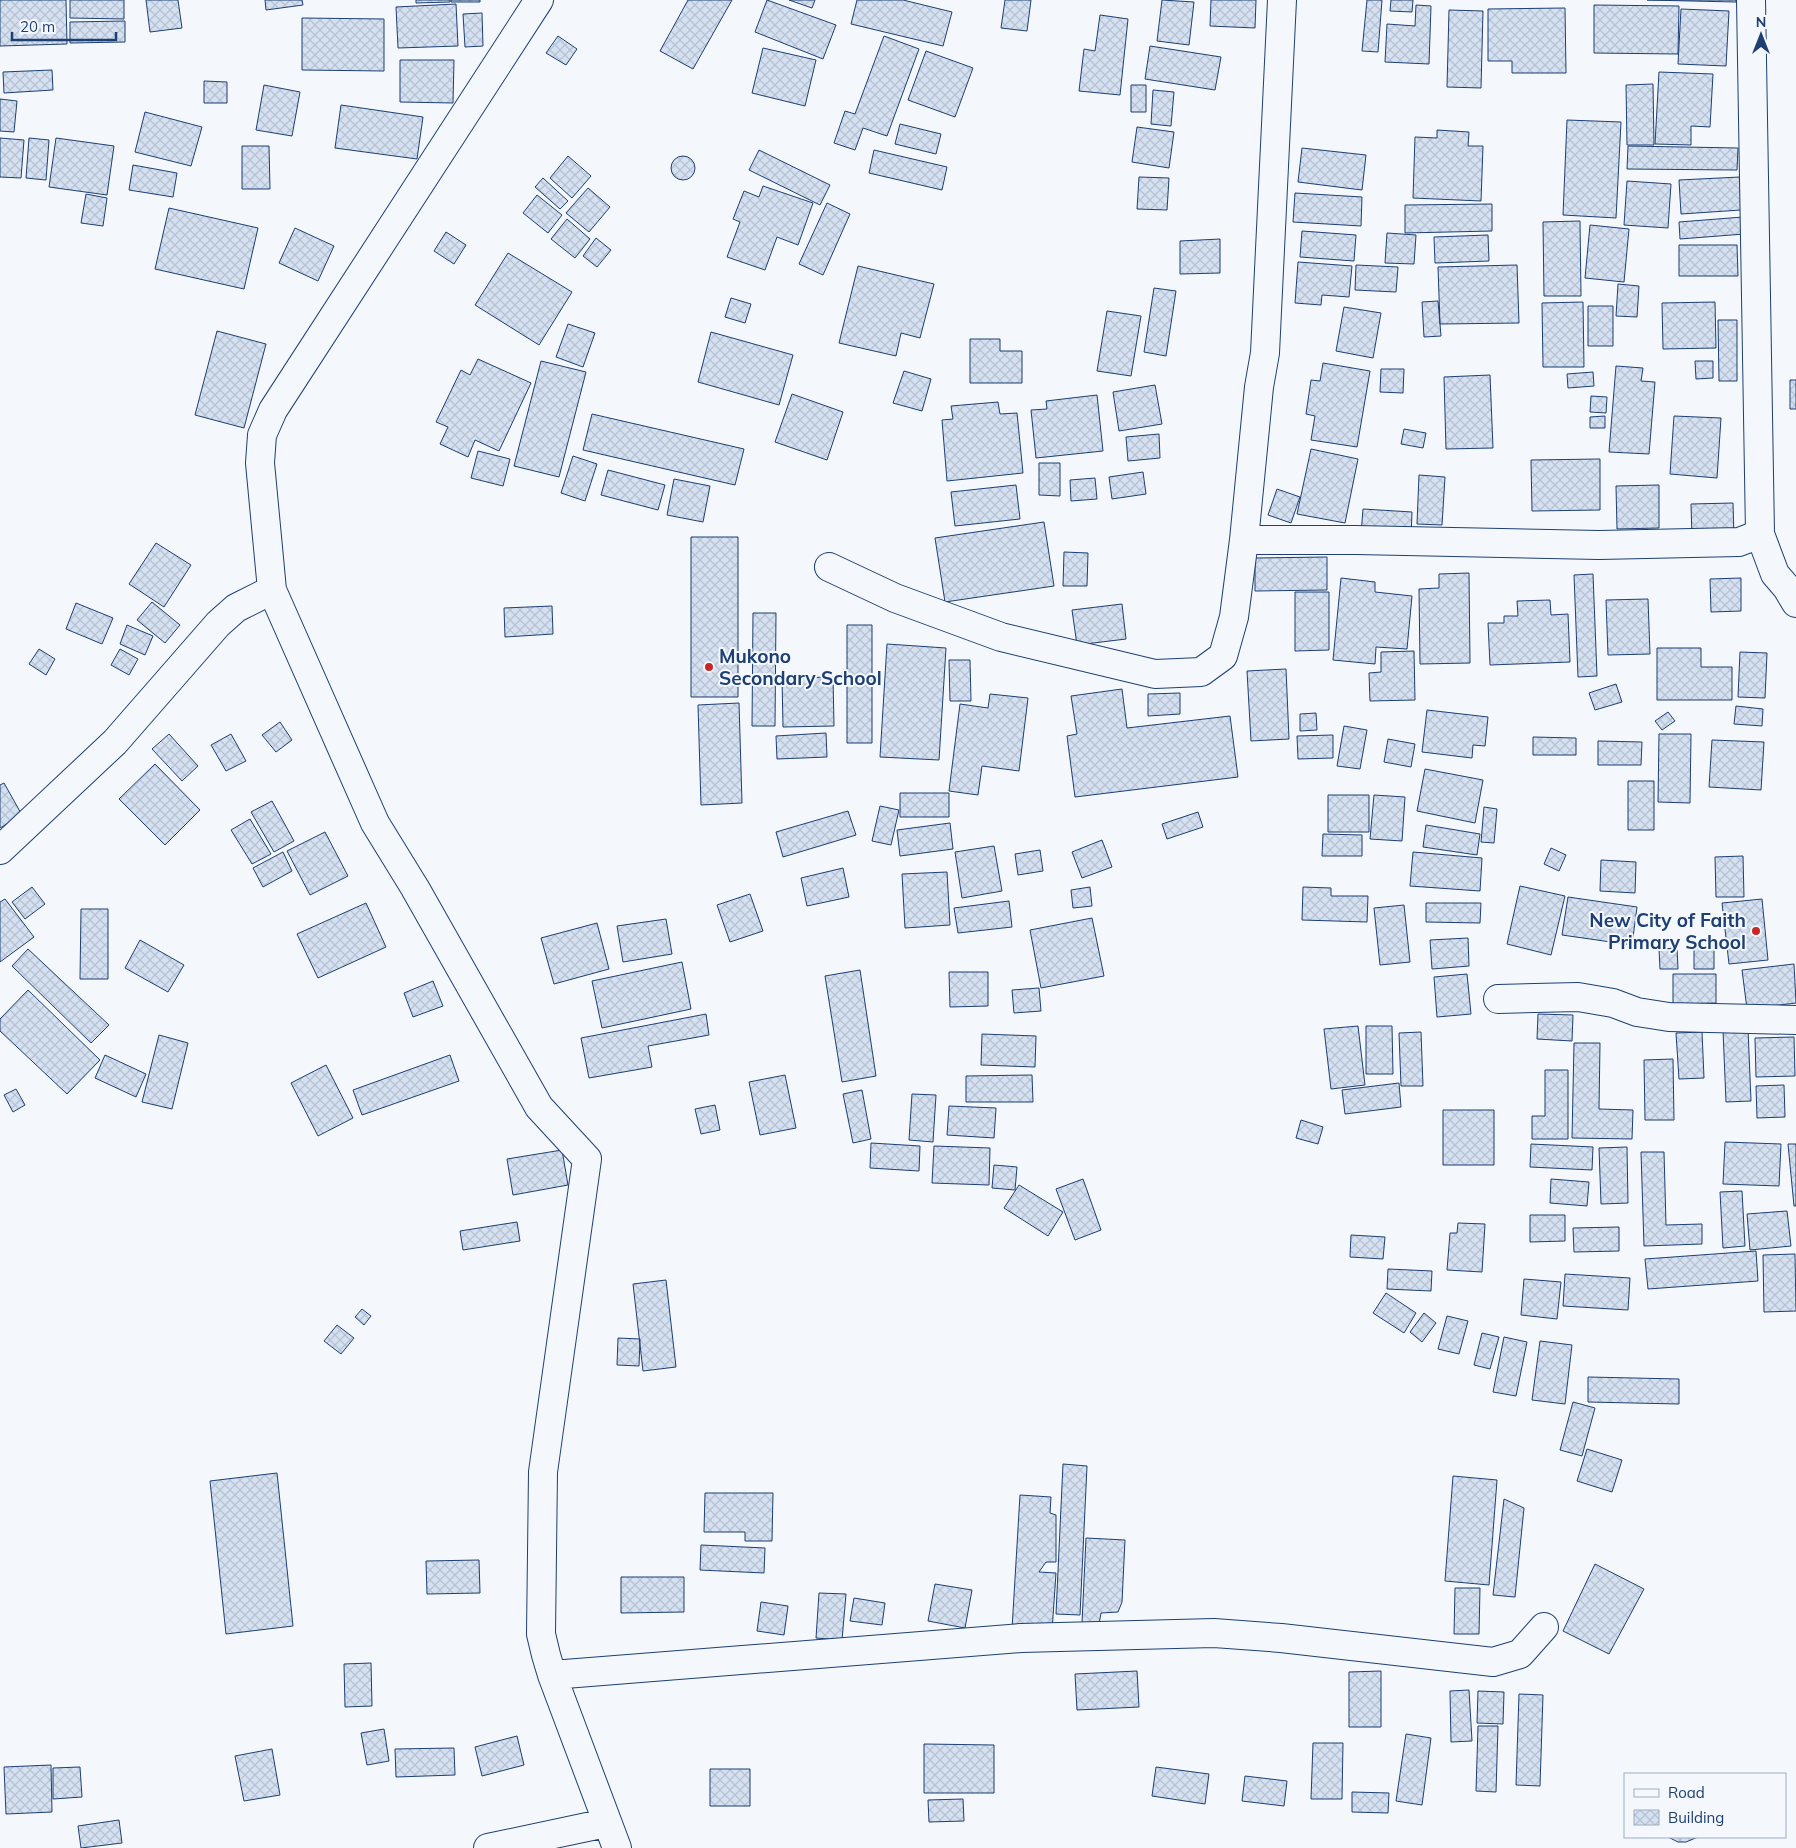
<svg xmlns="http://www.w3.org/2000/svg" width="1796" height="1848" font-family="Mulish,sans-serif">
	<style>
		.building { fill: url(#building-cross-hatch); stroke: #1d3f73 }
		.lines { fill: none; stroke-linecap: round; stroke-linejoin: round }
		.street-casing { stroke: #1d3f73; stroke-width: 30 }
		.street { stroke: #f4f7fb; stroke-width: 28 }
		.poi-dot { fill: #c62828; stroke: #f4f7fb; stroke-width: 2 }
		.labels { text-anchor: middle; stroke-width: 4; stroke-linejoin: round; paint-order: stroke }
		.poi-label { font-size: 19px; font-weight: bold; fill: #1d3f73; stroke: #f4f7fb; text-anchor: start }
	</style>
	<defs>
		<pattern id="building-cross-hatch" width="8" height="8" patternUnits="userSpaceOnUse" patternTransform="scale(1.25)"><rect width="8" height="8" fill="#d5e0f0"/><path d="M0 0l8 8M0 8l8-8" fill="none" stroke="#b6c1d1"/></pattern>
	</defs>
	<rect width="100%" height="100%" fill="#f4f7fb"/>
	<!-- building -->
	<path class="building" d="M0,0H66L67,44L0,46Z
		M70,0H124V19L70,18Z
		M146,0H178L182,28L150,32Z
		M265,0H302L303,5L266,10Z
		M416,0H450V2L416,3Z
		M451,0H480V2H451Z
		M688,0H732L693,69L660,51Z
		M767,0L836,25L823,59L755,32Z
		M789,0H815L812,8Z
		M857,0H903L952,12L943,46L851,24Z
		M1005,0H1031L1027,31L1001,28Z
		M1162,0L1194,2L1189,45L1157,41Z
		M1211,0H1256L1255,28L1210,26Z
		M1367,0H1382L1378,52L1362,51Z
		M1391,0H1413L1412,12L1390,11Z
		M1647,0H1736V2Z
		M456,4L458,46L398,48L396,7Z
		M1416,5L1431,6L1429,64L1385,62L1387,24L1415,26Z
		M1594,5L1679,6L1678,54L1594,53Z
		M1565,8L1566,73H1512V61H1488V9Z
		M1681,9L1729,11L1726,66L1678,64Z
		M1449,10L1483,11L1481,88L1447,87Z
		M482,13L483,46L465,47L463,14Z
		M1100,15L1128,19L1120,95L1079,91L1084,49L1095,51Z
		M302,18L384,19V71L302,70Z
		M125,21V42L70,43V22Z
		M558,36L577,49L566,65L546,53Z
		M884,36L919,49L887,136L863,128L855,150L834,143L845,111L855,114Z
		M1150,46L1221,57L1215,90L1145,79Z
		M763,48L816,60L805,106L752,93Z
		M926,51L973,68L955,117L908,100Z
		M400,60H454L453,103L400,102Z
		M52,70L53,90L4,93L3,72Z
		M1659,72L1713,74L1710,127L1691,126V145L1655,144Z
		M204,81L227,82V103H204Z
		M1653,84L1654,145H1627L1626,85Z
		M264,85L300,92L292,136L256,130Z
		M1131,85H1146V112H1131Z
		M1153,90L1174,92L1171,126L1151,124Z
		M0,99L17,101L14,132L0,131Z
		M341,105L423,117L417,159L335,148Z
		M145,112L202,127L191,166L135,152Z
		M1567,120L1621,122L1616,218L1563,215Z
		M900,124L941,134L936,154L895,144Z
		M1137,127L1174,132L1169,168L1132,162Z
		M1437,130L1469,132L1468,146H1483L1481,201L1413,198L1415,137L1437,138Z
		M0,138L24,140L21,178L0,177Z
		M29,138L49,140L46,180L26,178Z
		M56,138L114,146L107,195L49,187Z
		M242,146H269L270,189H242Z
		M1628,146L1738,148L1737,170L1627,169Z
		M1302,148L1366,155L1362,190L1298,182Z
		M759,150L830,185L820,205L749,170Z
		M874,150L947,167L942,190L869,173Z
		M671 168a12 12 0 1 1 24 0a12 12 0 1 1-24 0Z
		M568,156L591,176L572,198L550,178Z
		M133,165L177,173L173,197L129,190Z
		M1139,177L1169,178L1167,210L1137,209Z
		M1740,177L1741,210L1681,214L1679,180Z
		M543,178L568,201L560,209L535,187Z
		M1627,181L1671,184L1668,228L1624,225Z
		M763,186L813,203L798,245L777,237L765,270L727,257L740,222L733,219L744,191L759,197Z
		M588,188L610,207L589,232L566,213Z
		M1295,193L1362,197L1361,226L1293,222Z
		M86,194L107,198L103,226L81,223Z
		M537,195L562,215L548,233L523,213Z
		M827,203L850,214L823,275L799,264Z
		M1492,204V231L1405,233V205Z
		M169,208L258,228L244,289L155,269Z
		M1743,217L1744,234L1680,239L1679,222Z
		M567,219L590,239L575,258L551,239Z
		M1580,221L1581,296H1544L1543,222Z
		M1590,225L1629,229L1624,282L1585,278Z
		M295,228L334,246L318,281L279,263Z
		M1302,231L1356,235L1354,261L1300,257Z
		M446,232L466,245L454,264L434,251Z
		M1387,233L1416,235L1414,264L1385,263Z
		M1488,235L1489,261L1435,263L1434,237Z
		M596,238L611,250L597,267L583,256Z
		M1220,239V273L1180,274V241Z
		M1679,245H1737L1738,276H1679Z
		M508,253L572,292L539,345L475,305Z
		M1298,262L1352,266L1349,297L1322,295L1321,305L1295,303Z
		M1356,265L1398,267L1396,292L1355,290Z
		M1517,265L1519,323L1440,324L1438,267Z
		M858,266L934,284L920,338L901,333L896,356L839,343Z
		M1618,284L1639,286L1637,317L1616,316Z
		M1154,288L1176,291L1166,356L1144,352Z
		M731,298L751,304L745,323L725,317Z
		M1438,301L1441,336L1424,337L1422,302Z
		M1583,302L1584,367H1543L1542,303Z
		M1715,302L1716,348L1663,349L1662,303Z
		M1588,306H1613V346H1588Z
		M1344,307L1381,313L1373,358L1336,351Z
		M1107,311L1141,316L1131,376L1097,371Z
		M1718,320H1737V381H1719Z
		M568,324L595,333L583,367L556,357Z
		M217,331L266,344L244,428L195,415Z
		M711,332L793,355L779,405L698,382Z
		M970,339H1000V351H1022V383H970Z
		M478,359L531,383L499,451L475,440L468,457L440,444L448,427L436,422L461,370L470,375Z
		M541,361L586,372L559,477L514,466Z
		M1695,361H1713V378L1696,379Z
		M1323,363L1370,371L1357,447L1311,440L1315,416L1306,414L1311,380L1320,381Z
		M1616,366L1643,368L1641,381L1655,382L1649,454L1609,452Z
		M1381,369H1404L1403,393L1380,392Z
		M904,371L931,379L922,411L893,403Z
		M1593,372L1594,386L1568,388L1567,374Z
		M1490,375L1493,448L1446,449L1444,377Z
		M1790,380H1796V409H1790Z
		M1155,385L1162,424L1119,431L1113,392Z
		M792,394L843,412L827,460L775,442Z
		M1097,395L1103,451L1036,458L1031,410L1047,409L1046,401Z
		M1591,396L1607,397L1606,413L1590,412Z
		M998,402L1000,414L1017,413L1023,473L947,481L942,420L953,419L951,406Z
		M592,414L744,449L735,485L583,450Z
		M1605,416V428H1590V417Z
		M1674,416L1721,418L1717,478L1670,474Z
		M1404,429L1426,433L1423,448L1401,444Z
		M1159,434L1160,458L1128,461L1126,437Z
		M1311,449L1358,459L1345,523L1297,514Z
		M478,451L510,459L503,486L471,478Z
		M573,456L597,464L585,501L561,493Z
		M1600,459V510L1532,511L1531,460Z
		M1039,463H1060V496L1039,495Z
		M608,470L665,485L658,510L601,495Z
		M1143,472L1146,494L1112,499L1109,477Z
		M1419,475L1445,477L1442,525L1417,524Z
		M1095,478L1097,499L1071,501L1070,480Z
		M674,479L710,486L703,522L667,515Z
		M1016,485L1020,519L955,526L951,492Z
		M1659,485V528L1617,529L1616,486Z
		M1277,489L1300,497L1291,523L1268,515Z
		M1733,503L1734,537L1692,538L1691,504Z
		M1363,509L1412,512L1411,537L1361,534Z
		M1044,522L1054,586L945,602L935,538Z
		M691,537H738V697H691Z
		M156,543L191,565L164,607L129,584Z
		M1064,552L1088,553L1087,586H1063Z
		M1327,557V590L1255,591V558Z
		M1469,573L1470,663L1420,664L1419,589L1439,588V574Z
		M1593,574L1597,676L1578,677L1574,575Z
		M1341,578L1375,582V592L1412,596L1407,649L1376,647L1375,664L1333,660Z
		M1741,578V611L1711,612L1710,579Z
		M1295,592H1329V650L1295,651Z
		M1648,599L1650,654L1608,655L1606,600Z
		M1550,600L1551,615L1568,614L1570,662L1490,665L1488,623H1504V616H1518L1517,601Z
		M152,602L180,625L165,643L137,620Z
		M76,603L113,618L102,644L66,629Z
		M1122,604L1126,639L1077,645L1072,610Z
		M552,606L553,634L505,637L504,608Z
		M753,613H776L775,726H752Z
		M127,625L153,636L145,655L120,644Z
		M847,625H872V743H847Z
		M887,644L946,648L939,760L880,757Z
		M1657,648H1701V667H1732V700H1657Z
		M39,649L55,659L46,675L29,664Z
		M120,649L138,659L129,675L111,665Z
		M1414,651L1415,700L1370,701L1369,673L1381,672V652Z
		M1740,652L1767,653L1765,698L1738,697Z
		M949,660H970L971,701H950Z
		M1286,669L1289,739L1251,741L1247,671Z
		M833,677L834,726L783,727L782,678Z
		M1616,684L1622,702L1595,710L1589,693Z
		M1122,689L1127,728L1230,716L1238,777L1075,797L1067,736L1077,734L1071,696Z
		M1180,693V714L1148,716V694Z
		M990,694L1028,698L1019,771L982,766L978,795L949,791L960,704L988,708Z
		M739,703L742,803L701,805L698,705Z
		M1736,706L1763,709L1762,726L1734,724Z
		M1427,710L1488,717L1485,746L1473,745L1472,758L1422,752Z
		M1668,712L1675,721L1662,730L1655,721Z
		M1316,713L1317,730L1300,731V714Z
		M280,722L292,740L276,752L262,735Z
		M1344,726L1367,730L1360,769L1337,766Z
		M826,733L827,757L777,759L776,736Z
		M169,734L198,766L182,781L152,749Z
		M231,734L246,761L226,771L211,745Z
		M1659,734H1691L1690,803L1658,802Z
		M1333,735V758L1298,759L1297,736Z
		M1533,737L1576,738V755H1533Z
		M1388,739L1415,744L1411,767L1384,762Z
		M1712,740L1764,742L1761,790L1709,787Z
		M1598,741L1642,742L1641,765H1598Z
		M155,764L200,810L165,845L119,799Z
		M1425,769L1483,780L1475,823L1417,811Z
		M1628,781H1654V830H1628Z
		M4,783L22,815L0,828V785Z
		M900,793H949V817H900Z
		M1328,795H1369V832H1328Z
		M1374,795L1405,797L1402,841L1370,839Z
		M272,801L294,841L274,852L251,812Z
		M880,806L899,810L891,845L872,841Z
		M1484,807L1497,809L1494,843L1481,842Z
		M848,811L856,835L783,857L776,832Z
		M1198,812L1203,827L1167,839L1162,824Z
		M250,819L271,854L252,864L231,830Z
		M950,823L953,849L900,856L897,830Z
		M1426,825L1480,834L1477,855L1423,847Z
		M325,832L348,876L310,895L287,851Z
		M1323,834L1362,835V856H1322Z
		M1102,840L1112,867L1082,878L1072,852Z
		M994,846L1002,891L962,898L955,852Z
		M1551,848L1566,855L1559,871L1544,864Z
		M1040,850L1043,871L1018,875L1015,854Z
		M283,852L292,871L263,887L253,868Z
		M1413,852L1482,858L1480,891L1410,886Z
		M1743,856L1744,897H1716L1715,857Z
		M1601,860L1636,862L1635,893L1600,891Z
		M843,868L849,897L807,906L801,878Z
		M947,872L950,925L905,928L902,874Z
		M1520,886L1565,896L1551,955L1507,944Z
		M32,887L45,904L25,919L12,902Z
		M1090,887L1092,906L1073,908L1071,890Z
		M1303,887L1331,888V896H1368L1367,922L1302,920Z
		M750,894L763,931L730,942L717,905Z
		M1568,897L1637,907L1632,945L1562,935Z
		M5,899L34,937L0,962V902Z
		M1762,899L1768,960L1729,964L1722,903Z
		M1009,901L1012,927L958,933L954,908Z
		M366,903L386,947L318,978L297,934Z
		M1426,903H1481L1480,923L1426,922Z
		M1404,905L1410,962L1380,965L1374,908Z
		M81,909H108V979H80Z
		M1092,918L1104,976L1041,988L1030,930Z
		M666,919L672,954L623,962L617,926Z
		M597,923L609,969L554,984L541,938Z
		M1468,938L1469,966L1432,969L1430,940Z
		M140,940L184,965L168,992L125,968Z
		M1694,945L1714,946V969H1694Z
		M1677,948L1678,969H1660L1659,949Z
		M28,949L109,1025L91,1043L12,966Z
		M682,962L691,1009L602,1028L592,981Z
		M1794,964L1796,1003L1747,1009L1742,970Z
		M860,970L876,1076L842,1082L825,976Z
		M949,972H988V1006L950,1007Z
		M1467,974L1471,1014L1437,1017L1434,977Z
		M1673,974H1716V1003L1673,1004Z
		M433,981L443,1006L413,1017L404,993Z
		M1039,988L1041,1011L1014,1013L1012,990Z
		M28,990L100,1060L67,1094L0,1031V1019Z
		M706,1014L709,1035L648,1046L652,1067L589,1078L581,1038Z
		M1538,1014L1573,1015L1572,1041L1537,1039Z
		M1358,1026L1365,1085L1331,1089L1324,1029Z
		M1366,1026H1392L1393,1074H1366Z
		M1748,1029L1751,1101L1726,1102L1723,1030Z
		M1421,1032L1423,1086H1401L1399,1033Z
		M1702,1032L1704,1078L1679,1079L1676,1033Z
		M982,1034L1036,1036L1035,1067L981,1065Z
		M159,1035L188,1043L172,1109L142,1102Z
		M1794,1037L1795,1076L1756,1077L1755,1038Z
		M1574,1043H1600L1599,1109L1633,1110L1632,1139L1572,1138Z
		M105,1055L146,1074L136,1097L95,1078Z
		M450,1055L459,1081L362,1115L353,1090Z
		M1673,1059L1674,1120H1645L1644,1060Z
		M326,1065L353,1118L318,1136L291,1083Z
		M1545,1070H1568V1139H1532V1116H1545Z
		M785,1075L796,1128L760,1135L749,1082Z
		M1032,1075L1033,1102H966V1076Z
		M1399,1083L1401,1107L1345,1114L1342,1090Z
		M1784,1085L1785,1117L1757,1118L1756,1086Z
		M16,1089L25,1105L13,1112L4,1095Z
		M862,1090L871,1139L853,1143L843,1094Z
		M912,1094L936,1095L933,1142L909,1140Z
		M715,1105L720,1130L701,1134L695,1109Z
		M949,1106L996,1108L994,1138L947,1135Z
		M1443,1110H1494V1165H1443Z
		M1301,1120L1323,1127L1318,1144L1296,1138Z
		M1725,1142L1781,1144L1779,1186L1723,1184Z
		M871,1143L920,1146L919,1171L870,1168Z
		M1531,1144L1593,1147L1592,1170L1530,1167Z
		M1788,1144H1796V1206H1794Z
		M934,1146L990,1148L989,1185L932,1183Z
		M1627,1147L1628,1203L1601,1204L1599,1148Z
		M562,1150L568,1185L513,1195L507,1159Z
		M1641,1152H1664L1666,1225L1702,1224V1244L1644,1246Z
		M994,1165L1017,1167L1015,1190L992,1188Z
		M1083,1179L1101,1230L1075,1240L1056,1189Z
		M1551,1179L1589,1182L1587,1206L1550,1203Z
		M1019,1185L1063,1212L1048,1236L1004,1208Z
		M1742,1191L1745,1246L1723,1248L1720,1192Z
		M1787,1211L1791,1246L1750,1250L1747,1214Z
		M1530,1215H1565V1241L1530,1242Z
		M517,1222L520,1241L463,1250L460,1231Z
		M1458,1223L1485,1224L1482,1272L1447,1270L1450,1233H1457Z
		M1619,1227V1251L1574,1252L1573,1228Z
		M1351,1235L1385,1237L1383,1259L1350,1257Z
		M1756,1251L1758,1281L1648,1289L1645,1259Z
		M1795,1254L1796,1311L1764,1312L1763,1255Z
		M1388,1269L1432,1271L1431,1291L1387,1289Z
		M1565,1274L1630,1278L1628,1310L1563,1306Z
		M1524,1279L1561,1282L1557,1319L1521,1315Z
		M666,1280L676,1367L643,1371L633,1284Z
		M1386,1293L1416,1313L1404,1333L1373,1313Z
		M362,1309L371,1316L364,1325L355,1317Z
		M1424,1313L1436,1323L1422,1342L1410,1332Z
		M1447,1316L1468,1321L1459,1354L1438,1349Z
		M337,1325L354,1338L341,1354L324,1341Z
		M1482,1333L1499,1337L1490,1369L1474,1365Z
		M1504,1337L1527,1342L1516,1396L1493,1392Z
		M618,1338L640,1339L639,1366L617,1365Z
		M1540,1341L1572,1345L1565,1404L1532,1400Z
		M1588,1377L1679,1379V1404L1588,1402Z
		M1573,1402L1595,1408L1582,1456L1560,1450Z
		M1587,1449L1622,1460L1612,1492L1577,1481Z
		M1063,1464L1087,1466L1080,1615L1056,1614Z
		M277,1473L293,1626L226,1634L210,1481Z
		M1453,1476L1497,1480L1489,1585L1445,1581Z
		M705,1493H773L772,1541H745V1532H704Z
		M1020,1495L1051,1497L1050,1513L1056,1515V1562H1046L1039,1572L1056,1573L1052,1631L1012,1629Z
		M1504,1499L1524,1508L1515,1597L1493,1595Z
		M1086,1538L1125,1540L1122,1602L1118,1612L1101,1613L1098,1630L1082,1623Z
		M701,1545L765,1548L764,1573L700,1570Z
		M479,1560L480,1593L427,1594L426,1561Z
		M1595,1564L1644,1589L1609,1654L1563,1631Z
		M621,1577H684V1612L621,1613Z
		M935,1584L972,1590L965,1628L928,1621Z
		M1455,1588H1480L1479,1634H1454Z
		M819,1593L846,1594L842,1640L816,1638Z
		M854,1598L885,1603L882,1625L850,1621Z
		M761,1602L788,1606L784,1635L757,1631Z
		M371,1663L372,1706L345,1707L344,1664Z
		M1137,1671L1139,1707L1077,1710L1075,1674Z
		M1381,1671V1727H1349V1672Z
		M1469,1690L1472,1741L1451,1742L1450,1691Z
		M1478,1691L1504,1692L1503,1724L1477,1723Z
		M1519,1694L1543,1695L1540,1786L1516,1785Z
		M1478,1726H1498L1496,1792L1476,1791Z
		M384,1729L389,1761L367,1765L361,1733Z
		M1406,1734L1431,1738L1422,1805L1396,1801Z
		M517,1736L524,1765L482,1776L475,1747Z
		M1313,1743H1343L1342,1799H1311Z
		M924,1744L994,1745V1793H924Z
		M454,1748L455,1775L396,1777L395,1749Z
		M272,1749L280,1795L244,1801L235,1756Z
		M51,1765L52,1812L6,1814L4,1767Z
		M80,1767L82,1797L53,1799V1768Z
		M1156,1767L1209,1774L1205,1804L1152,1796Z
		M710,1769H750V1806H710Z
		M1245,1776L1287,1781L1284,1806L1242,1801Z
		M1352,1792L1389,1793L1388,1813L1352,1812Z
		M963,1799L964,1821L929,1822L928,1800Z
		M119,1820L122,1843L81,1848L78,1826Z
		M1668,1837H1698L1686,1842H1678Z"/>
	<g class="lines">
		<!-- street casing -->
		<g class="street-casing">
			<path id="street" d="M539,0L273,410L262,435L260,463L272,590L375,823L415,888L539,1107L587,1159L543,1472L541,1634L546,1655L552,1675L617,1848
				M1751,0L1760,534L1775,574L1787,588L1796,603
				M1244,540H1356L1599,545L1739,542L1760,534
				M829,567L895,598L1001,637L1155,674L1201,672L1223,656L1234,617L1244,540L1259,387L1265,353L1282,0
				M0,850L115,742L218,624L236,608L272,590
				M1498,999L1578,997L1613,1003L1637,1012L1669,1017L1796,1020
				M552,1675L1021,1638L1214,1633L1281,1638L1493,1662L1520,1654L1544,1627
				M488,1848L606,1823"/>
		</g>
		<!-- street -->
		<use href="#street" class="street"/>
	</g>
	<!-- markers -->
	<g class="poi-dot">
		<circle cx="709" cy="667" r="5"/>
		<circle cx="1756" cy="931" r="5"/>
	</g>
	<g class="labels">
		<!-- poi labels -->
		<g class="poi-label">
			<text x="719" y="663">Mukono<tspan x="719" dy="22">Secondary School</tspan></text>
			<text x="1746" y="927" text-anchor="end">New City of Faith<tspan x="1746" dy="22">Primary School</tspan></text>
		</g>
	</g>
	<!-- legend -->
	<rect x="1624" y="1773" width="162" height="65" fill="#f4f7fb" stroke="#9eadc5"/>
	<rect x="1634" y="1789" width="25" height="8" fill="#f4f7fb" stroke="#9eadc5"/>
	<text x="1668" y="1798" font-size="15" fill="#1d3f73">Road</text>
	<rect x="1634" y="1810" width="25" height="15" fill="url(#building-cross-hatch)" stroke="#9eadc5"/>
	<text x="1668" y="1823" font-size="15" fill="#1d3f73">Building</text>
	<!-- north arrow -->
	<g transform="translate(1761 35)" stroke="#f4f7fb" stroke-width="4" paint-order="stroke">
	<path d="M0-4L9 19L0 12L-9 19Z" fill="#1d3f73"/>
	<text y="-8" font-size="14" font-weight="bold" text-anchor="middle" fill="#1d3f73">N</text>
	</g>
	<!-- scale -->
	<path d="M12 32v8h104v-8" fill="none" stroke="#1d3f73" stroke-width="2.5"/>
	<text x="20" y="32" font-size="15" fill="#1d3f73" stroke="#f4f7fb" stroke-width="4" paint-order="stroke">20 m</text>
</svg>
